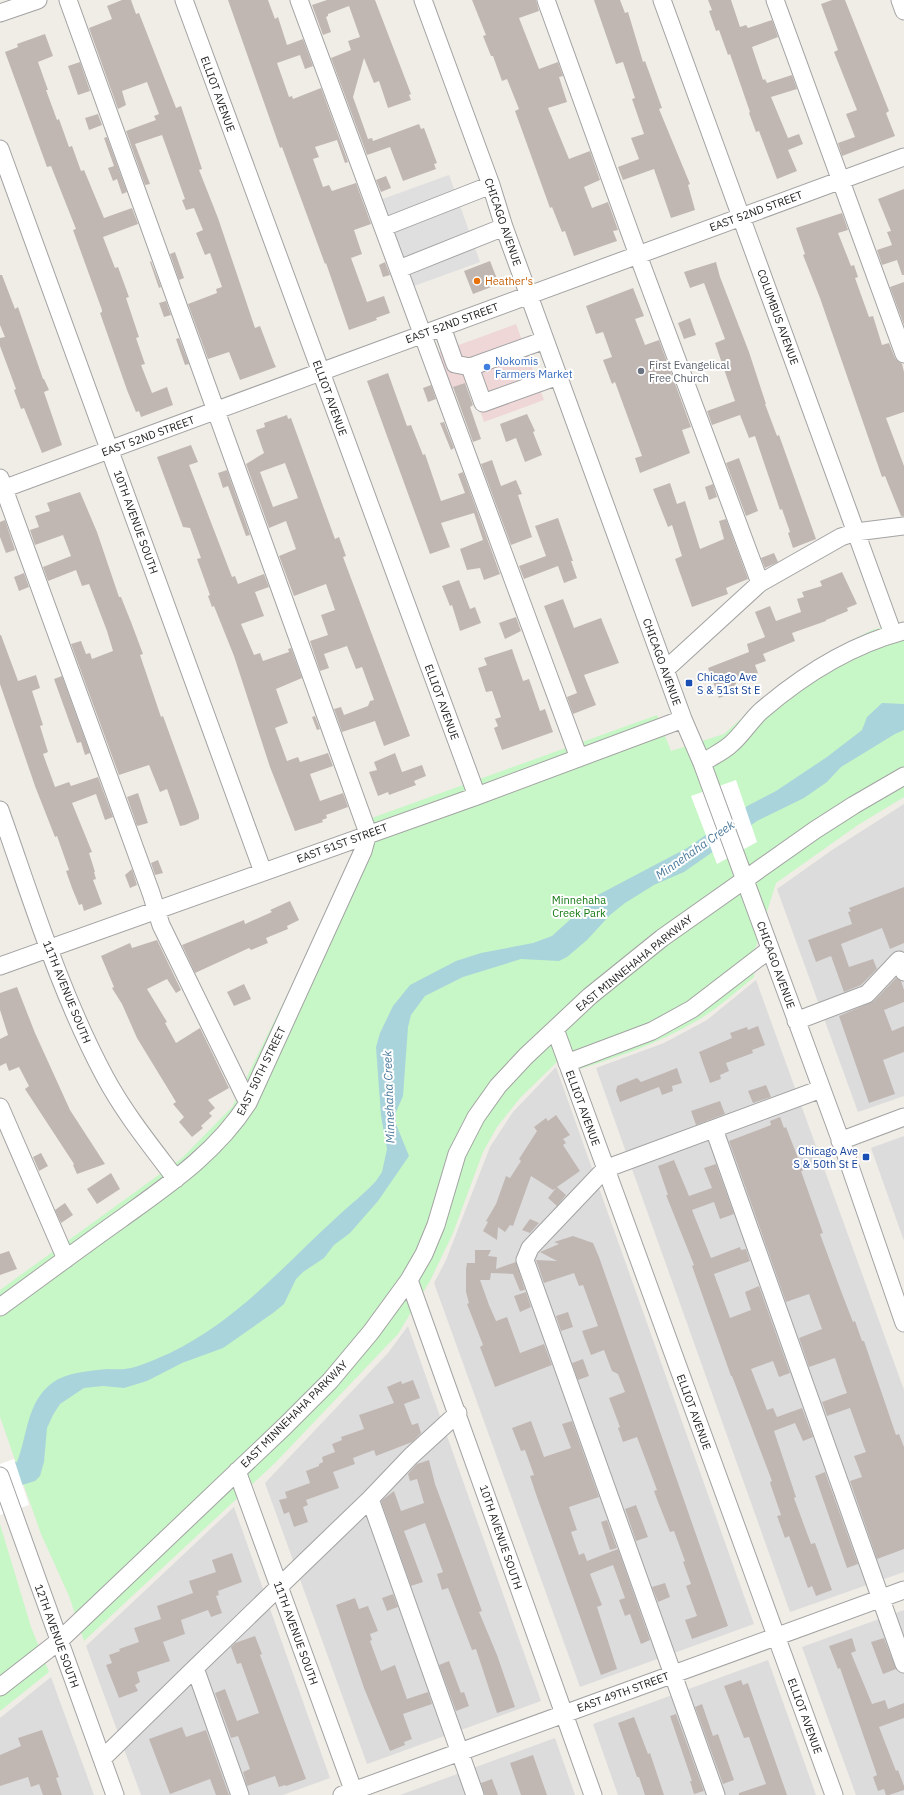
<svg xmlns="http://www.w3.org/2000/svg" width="904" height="1795" font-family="'IBM Plex Sans',sans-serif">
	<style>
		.residential { fill: #dddcdd }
		.commercial { fill: #efd7d8 }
		.park { fill: #c7f7c6 }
		.parking { fill: #dfdfdf }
		.water { fill: #a9d4db }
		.pier { fill: #fff }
		.building { fill: #c0b7b3; fill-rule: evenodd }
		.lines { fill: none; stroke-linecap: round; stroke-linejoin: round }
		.minor-casing { stroke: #a3a3a3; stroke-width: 19 }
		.minor { stroke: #fff; stroke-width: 17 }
		.food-dot { fill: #e8710a; stroke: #fff; stroke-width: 1.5 }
		.shop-dot { fill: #3f7fe0; stroke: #fff; stroke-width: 1.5 }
		.worship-dot { fill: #6b7280; stroke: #fff; stroke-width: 1.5 }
		.transit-dot { fill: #1a4fb4; stroke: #fff; stroke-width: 1.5 }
		.labels { text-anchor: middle; stroke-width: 4; stroke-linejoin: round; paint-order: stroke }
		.street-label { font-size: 11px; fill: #1f1f1f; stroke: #fff }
		.food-label { font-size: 11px; fill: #c56008; stroke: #fff; text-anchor: start }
		.shop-label { font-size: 11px; fill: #366cbe; stroke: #fff; text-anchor: start }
		.worship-label { font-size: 11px; fill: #5b616d; stroke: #fff; text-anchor: start }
		.transit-label { font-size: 11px; fill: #164399; stroke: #fff; text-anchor: start }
		.park-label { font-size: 11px; fill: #137912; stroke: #fff }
		.water-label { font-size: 12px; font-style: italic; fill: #4b7a9b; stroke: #fff }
	</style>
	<rect width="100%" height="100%" fill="#f0ece6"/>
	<!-- residential -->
	<path class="residential" d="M904,804V1096L858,1112L777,889L832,850Z
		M756,980L904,1390V1572L790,1612L596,1068L664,1043L707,1020Z
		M556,1067L754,1624L580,1687L434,1283L446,1260L490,1147L513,1112Z
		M904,1136V1241L871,1148Z
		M408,1326L541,1701L367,1764L265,1483L388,1353Z
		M234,1507L330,1778L283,1795H141L86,1646Z
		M904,1610V1795H856L802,1647Z
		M768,1660L816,1795H618L593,1724Z
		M51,1677L94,1795H0V1718Z
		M555,1738L575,1795H400Z"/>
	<!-- commercial -->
	<path class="commercial" d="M516,324L544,400L484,422L470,382L451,389L437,353Z"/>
	<!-- park -->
	<path class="park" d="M904,622V797L858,825L776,883L755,950L754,977C736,992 718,1008 698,1020C656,1045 610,1060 563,1074L558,1061L520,1098L497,1127L483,1152L453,1233L430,1281L398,1334L275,1463L84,1641L69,1596L41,1534L0,1417V1290L182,1158L232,1107L347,873L369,819L657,715L671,751L724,734L774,689L823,655L872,630Z
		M0,1524L31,1627L49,1672L0,1711Z"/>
	<!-- parking -->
	<path class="parking" d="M449,175L480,262L411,287L380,200Z"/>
	<!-- water -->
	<path class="water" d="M882,703L904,704V730L895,734L841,767L827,782L804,798L757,821L684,872L654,885L625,903L610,915L587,940L567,957L559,961L521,959L463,977L425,996L411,1015L408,1027L403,1096L396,1112V1124L409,1156L378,1201L350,1233L334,1245L324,1258L303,1272L296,1279L284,1304L273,1313L223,1348L182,1363L147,1381L124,1388L103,1386L84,1388L60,1404L53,1415L47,1428L44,1462L40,1476L35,1481L22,1485L11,1462H17C28,1435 26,1403 52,1383C67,1372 89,1371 107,1369C114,1369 123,1370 131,1368C144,1365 158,1358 170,1353C239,1319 283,1266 338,1216C351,1204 364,1194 376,1181L382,1172L387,1149L381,1116L376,1047L380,1033L393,1006L410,985L456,961L481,953L533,943L552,936L596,896L687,848L749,805L776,791L827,757L862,730L867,717Z"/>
	<!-- pier -->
	<path class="pier" d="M736,780L757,842L717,864L691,796Z
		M14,1459L29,1505L0,1515V1464Z"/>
	<!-- building -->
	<path class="building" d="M122,0H131L136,14L139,13L176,108L181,106L202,169L199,170L218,218L255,328L260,326L274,363L276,367L240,380L229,352L208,359L188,304L217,293L216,289L222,287L210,253L205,255L196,233L203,230L194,208L186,210L182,200L185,199L162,135L135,144L150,184L145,185L126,131L156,120L154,116L159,114L147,82L122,91L126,105L118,109L89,28L112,19L107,6Z
		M228,0H268L275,19L278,17L287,45L303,39L313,66L305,69L300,55L277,63L289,97L292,96L293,99L321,88L348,162L345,163L337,140L315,147L319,157L313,159L323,187L329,185L332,191L356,183L371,224L354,230L362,254L351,258L367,302L384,296L390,313L376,318L377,320L349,330L326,263L325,264L282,147L280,148Z
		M327,0H375L411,94L409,95L411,100L388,108L379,81L374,83L364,58L353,97L368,139L372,138L373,141L419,124L421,129L424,128L437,163L434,164L436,169L403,181L390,147L367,155L331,58L351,50L348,41L360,37L349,6L328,14V16L326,17L331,32L323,35L312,5Z
		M472,0H536L539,11L519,18L539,69L558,62L563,76L559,77L567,102L548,108L569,159L590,151L600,180L584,187L592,208L608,202L618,230L613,231L617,241L574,256L565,231L562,232L552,207L550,208L515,111L519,109L507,79L502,81L493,56H491L483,36L486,35Z
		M594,0H620L625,13L628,12L643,62L645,61L662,108L659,109L690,184L688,185L695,210L671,218L654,169L623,180L618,167L639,159L631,138L644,134L632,99L635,98L623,62L616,64Z
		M708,0H731L740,27L746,25L748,28L772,20L778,37L752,47L763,80L765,79L767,83L792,75L797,89L771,97L788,138L799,134L803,144L788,150L797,171L777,179L759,131L756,132L749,113L750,112L730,54L728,55L719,30L716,31L709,11L712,10Z
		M832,0H845L889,111L886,113L895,136L842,156L838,143L855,137L846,114L857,110L834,52L838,50L821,4Z
		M45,34L53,56L38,62L48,90H46L57,120L59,119L69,147L72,146L81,171L84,170L104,218L132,208L138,224L103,237L115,268L118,267L129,297L126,298L139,337L136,338L145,364L141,365L152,393L167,387L173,405L141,417L139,411L136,412L127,390L100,313L102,312V310L73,230L76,229L51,166L47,167L5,52L18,47L17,44Z
		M80,62L90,91L78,95L68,66Z
		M98,114L102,125L89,130L85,118Z
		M107,137L127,192L122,194L117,179L113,181L108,168L114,166L104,138Z
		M386,176L391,188L381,192L376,180Z
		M904,189V275H902L897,260L882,265L877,250L892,245L887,232L891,231L878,199Z
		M842,213L848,230L838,233L851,266L854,265L858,277L855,278L869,317L873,316L882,345L889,343L895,358L902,364L904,372V412L886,418L904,466V516H901L885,476L882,477L820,298L803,255L805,254L796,228Z
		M175,252L184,278L179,280L170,254Z
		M151,261L161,287L159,288L150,262Z
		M490,261L499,284L473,294L464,271Z
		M385,262L390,275L383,277L379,265Z
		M716,262L720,277L749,352L766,404H765L777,436L779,435L816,539L793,548L788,533L790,532L782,509L780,510L755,436L749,438L740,415L712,425L707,411L735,401L715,343L725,339L704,283L690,288L684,272Z
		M0,275H2L15,309L18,307L43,379H44L49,390L44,392L62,445L42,453L24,408L21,409L14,390L16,389L0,346V338L5,337L0,325Z
		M904,282V325L890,287Z
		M633,288L644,316L635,319L645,345L659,340L691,427L682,430L690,453L640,473L635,458L642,456L615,382L612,384L603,360L612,357L603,332L596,334L586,306Z
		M166,301L171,315L164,317L159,303Z
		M690,318L696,335L684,339L678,323Z
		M179,338L189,364L185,365L176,339Z
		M388,373L407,426L411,425L423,455L425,454L441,501L465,493L458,474L463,472L500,574L484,580L480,568L467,570L460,549L483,540L474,513L441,523L450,547L430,554L367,381Z
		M465,383L473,405L470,407L481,439L473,442L453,387Z
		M431,385L436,399L428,402L423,388Z
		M527,414L535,431L533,432L542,455L525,462L516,438L506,442L500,424Z
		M287,415L288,419L291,418L335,539L339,537L346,556L343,557L410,736L384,746L375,721L342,732L334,709L341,707L344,715L368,706L370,701L374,700L362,667L356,669L347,646L324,654L329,668L320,671L310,641L328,635L321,615L335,610L326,584L294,596L279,556L296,549L286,521L269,528L246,464L264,453L256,430L265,427L264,423ZM285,463L298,498L273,507L260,472Z
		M444,422L454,448L451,450L440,423Z
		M191,445L198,462L189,465L232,577L235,576L238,584L264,574L269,587L255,592L264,616L241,624L254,655L260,653L263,661L289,652L288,649L291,648L302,678L276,689L288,723L275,728L287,761L298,757L300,762L328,753L333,766L310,774L320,801L343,793L348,807L326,815L327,818L322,820L323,822L295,831L270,767L234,656L214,606L212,607L208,596L210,595L197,559L201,558L190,528L183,527L157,457Z
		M739,458L758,511L746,516L726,463Z
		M492,460L501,486L516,480L522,494L518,495L532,537L511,545L481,464Z
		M227,470L250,535L246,536L228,486L223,488L218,473Z
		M670,483L677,504L685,501L700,549L724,539L719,521L726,519L748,579L726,588L728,594L692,607L675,559L682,556L672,525L668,527L653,489Z
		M713,484L717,497L709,500L705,487Z
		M80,492L97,532L119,597H121L131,622L143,654L140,655L161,717L163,716L199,815V819L185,825L180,826L167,789L160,792L149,765L119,775L71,644L81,641L86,654L90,653L92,659L113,651L107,631L89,584L82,586L76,570L48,581L43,567L71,556L63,535L35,545L30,530L39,527L35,516L50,511L47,503Z
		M558,518L573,561H571L577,578L564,583L558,566L524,579L519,566L546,556L535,526Z
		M5,520L15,550L6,553L0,537V522Z
		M774,553L778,562L765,568L761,558Z
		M842,572L857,604L847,608L848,611L826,620V621L792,633L795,641L763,654L766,661L755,665L758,673L735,681L738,690L719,698L708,668L749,652L747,644L765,637L755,612L770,606L776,621L801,612L797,599L804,597L802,592L822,586L820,581Z
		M24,573L29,587L19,591L14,577Z
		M459,580L470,609L475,607L481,623L460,631L452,605L450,606L442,586Z
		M563,599L574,628L601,618L619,663L584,675L596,705L573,714L567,697L577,693L544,606Z
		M516,617L521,631L505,639L499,623Z
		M0,635H1L18,681L36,675L40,688L32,691L43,725L40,726L48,752L43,754L55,787L69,782L71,786L98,777L113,817L105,820L96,794L72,803L92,852L89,853L95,872H94L96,879L93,880L102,904L84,911L82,904L79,905L72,888L66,871L69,870L57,836L55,837L35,786L0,684Z
		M512,649L523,681L529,679L540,711L545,709L553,732L502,750L494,728L498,726L495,719L501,717L492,691L486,692L478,668L487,665L484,658Z
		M62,676L90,753L85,755L81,742L77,743L54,679Z
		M315,716L320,729L317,730L312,717Z
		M395,753L402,772L422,765L426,776L414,781L416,785L389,795L388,792L378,796L369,772L377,770L374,762Z
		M138,793L148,823L137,826L127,797Z
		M158,860L163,873L155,875L151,863Z
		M132,869L137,885L130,888L125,875Z
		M904,887V943L890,949L882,928L841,944L849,967L873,959L877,969L861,985L844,992L831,956L816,962L808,940L852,924L848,912L851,911L849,908Z
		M290,901L299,920L287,926L288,929L266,938L268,943L251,950L249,948L195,973L182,945L244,920L245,924L272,912L270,910Z
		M157,940L181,990L176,993L167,979L147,989L167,1022L165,1023L176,1043L200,1028L229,1088L208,1100L215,1108L209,1113L212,1116L201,1126L203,1128L192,1137L179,1122L184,1117L173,1104L176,1102L173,1097L137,1038L122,1004L112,988L114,987L101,956L130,943L132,948Z
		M896,978L901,981L904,990V1002L884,1010L892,1031L904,1026V1052L883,1060L895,1094L869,1103L839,1016L874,1001Z
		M244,984L251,999L234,1006L227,992Z
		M17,987L35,1033L70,1110L105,1164L77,1174L73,1165L74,1164L25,1089L29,1086L19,1067L9,1071L6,1063L0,1066V1039L8,1035L0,1010V993Z
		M758,1026L765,1045L752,1050L753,1053L726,1063L729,1071L720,1075L721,1079L710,1083L699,1052L732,1038L730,1033L747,1027L748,1030Z
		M677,1068L682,1083L672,1086L673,1091L662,1095L659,1087L620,1102L616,1091L617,1086L637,1078L641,1082Z
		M766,1085L771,1097L753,1103L748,1091Z
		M720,1101L725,1114L696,1125L691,1111Z
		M556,1115L570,1135L563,1139L566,1143L563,1145L580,1171L557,1187L566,1195L557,1206L548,1198L556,1188L553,1190L531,1176L513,1226L510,1225L505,1232L498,1227L497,1240L483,1231L488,1222L486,1221L496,1204L506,1176L510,1178L521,1161L519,1159L537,1131L534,1127L546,1118L548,1121Z
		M780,1117L784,1128L786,1127L803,1171H801L823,1233L820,1234L841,1291L853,1322L855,1321L862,1341H864L896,1435L899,1434L904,1447V1549L877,1559L850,1481L862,1477L854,1456L866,1452L864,1447L850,1408L827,1416L822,1402L847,1393L844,1385L835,1358L809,1367L799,1338L822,1329L809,1294L786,1302L729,1141L771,1125L770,1121Z
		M41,1153L48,1166L39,1171L33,1157Z
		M674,1160L689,1196L712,1188L704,1168L716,1164L734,1214L720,1219L714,1202L692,1210L711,1258L740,1247L741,1250L746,1249L750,1261L714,1274L730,1318L751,1310L745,1292L759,1286L790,1373L779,1377L773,1361L751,1369L767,1410L773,1408L777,1417L802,1408L813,1437L803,1441L795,1423L774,1431L796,1497L794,1498L811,1544L815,1543L832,1590L816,1596L812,1586L808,1588L789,1536L785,1538L777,1516L781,1515L771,1486L770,1482L772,1481L732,1376H731L692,1266L694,1265L666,1195H668L658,1166Z
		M111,1173L120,1189L97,1204L87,1189Z
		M65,1203L73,1215L61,1223L55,1210Z
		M530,1219L539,1223L530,1233L522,1230Z
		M573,1236L593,1243L599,1257L728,1626L692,1639L685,1620L697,1616L686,1586L691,1584L683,1562L685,1561L674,1531L670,1532L658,1502L654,1491L657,1490L637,1437L623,1442L618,1428L620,1427L609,1398L625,1392L618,1374L612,1371L604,1350L591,1355L582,1331L598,1326L583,1285L579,1286L574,1273L544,1283L536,1260L557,1261L540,1252L559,1244L554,1242Z
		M475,1250H491L488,1256L497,1257L496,1269L516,1262L525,1290L520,1291L513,1274L491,1273L490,1280H480L489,1305L496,1321L507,1317L520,1353L544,1344L552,1365L495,1387L480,1347L483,1345L467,1304L469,1303L466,1292V1269L467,1263H475Z
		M9,1251L17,1269L0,1275V1254Z
		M526,1292L531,1307L520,1312L514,1296Z
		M568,1312L573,1327L561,1331L556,1316Z
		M583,1359L589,1376L578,1380L572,1363Z
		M413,1380L420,1398L404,1404L412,1425L418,1423L421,1433L412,1442L376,1456L374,1450L353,1458L355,1464L333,1472L339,1488L306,1500L308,1505L303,1507L308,1522L294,1527L289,1512L284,1514L279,1500L287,1498L285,1492L310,1483L306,1471L319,1466V1464L323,1462L322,1457L335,1452L332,1444L342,1440L341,1437L364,1429L359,1415L394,1403L387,1387L401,1381L402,1384Z
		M531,1421L544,1457L571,1448L562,1424L572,1421L599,1497L569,1507L577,1530L571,1532L579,1555L584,1553L587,1561L618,1549L650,1640L641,1644L630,1614L625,1616L619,1600L625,1598L613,1565L592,1573L590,1574L602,1605L597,1607L617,1669L601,1675L537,1497L530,1476L534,1475L525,1450L521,1451L512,1428Z
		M429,1460L435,1484L482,1611L479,1612L497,1655L515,1707L497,1713L476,1649L472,1650L448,1588L442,1590L437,1574L443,1572L425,1523L404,1531L423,1582L411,1586L381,1501L394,1491L401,1511L424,1503L417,1479L410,1481L408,1474L417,1464Z
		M825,1472L858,1564L847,1568L815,1476Z
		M636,1505L648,1537L636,1541L625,1509Z
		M607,1520L617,1548L610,1550L601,1522Z
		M232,1553L242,1582L218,1591L219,1595L216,1596L222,1613L211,1617L208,1610L181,1620L185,1634L163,1642L170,1661L137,1672L140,1682L135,1685L138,1691L119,1698L106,1665L112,1663L109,1655L120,1651L119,1649L139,1642L134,1628L161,1619L157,1606L193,1593L189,1581L216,1572L212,1560Z
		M665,1583L670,1597L658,1602L652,1587Z
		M393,1594L398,1607L387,1611L382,1598Z
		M355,1598L359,1609L368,1606L378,1631L370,1634L372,1640L370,1641L381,1671L395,1665L407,1699L428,1692L432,1704L403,1714L412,1739L404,1742L405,1745L390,1751L364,1688L336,1605Z
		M255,1636L262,1654L260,1655L306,1779L286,1786L285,1785L279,1787L275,1776L247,1786L243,1772L250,1769L238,1736L231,1738L215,1693L225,1689L237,1721L259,1713L241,1663L237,1664L231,1647L235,1643Z
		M852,1638L856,1651L851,1653L872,1704L885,1700L888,1709L904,1703V1718L879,1727L896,1771L898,1770L904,1786V1790L889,1795H886L884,1789L878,1791L873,1777L877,1775L840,1668L838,1669L829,1646Z
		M884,1638L896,1669L883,1674L871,1642Z
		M449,1661L461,1693L464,1692L469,1706L456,1711L439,1665Z
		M741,1680L743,1685L748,1683L787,1795H739V1793L766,1784L749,1737L744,1738L724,1686Z
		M702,1704L713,1736L718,1734L734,1780L723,1784L695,1707Z
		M676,1714L704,1791L694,1794L690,1781H692L670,1716Z
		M634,1717L648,1754L650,1753L664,1795H645L639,1777H637L618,1723Z
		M182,1727L186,1737L206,1730L229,1795H216L210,1779L170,1794L149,1739Z
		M42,1730L59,1777L56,1778L62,1795H43L39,1784L31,1787L28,1777L0,1786V1755L21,1746L18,1738Z
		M533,1755L547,1795H521L510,1763Z
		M492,1779L498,1795H485L481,1783Z"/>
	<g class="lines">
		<!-- minor casing -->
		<g class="minor-casing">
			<path id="minor" d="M184,0L477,796
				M299,0L579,758
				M423,0L491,185L504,227L683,719L702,763L846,1155L904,1323
				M546,0L638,255L760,583
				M662,0L893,634
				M775,0L904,354
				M900,0L904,11
				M0,13L38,0
				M0,149L263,872
				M384,227L491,185
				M399,269L504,227
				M442,327L455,364L470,367
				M545,340L470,367L483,403L558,376
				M0,478L151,893L161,925L248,1103
				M0,490L904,157
				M665,670L760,583L841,537L856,532L904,526
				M702,763C711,757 722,752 730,745C742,735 750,721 761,711C803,675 850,645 904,631
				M0,810C32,900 60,993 105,1077C125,1114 151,1146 176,1179
				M0,966L477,796L683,719
				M796,1021L867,994L899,960L904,972
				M555,1029L834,1795
				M567,1063L652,1031L692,1009L770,949
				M0,1107L66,1259
				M714,1129L904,1664
				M840,1141L904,1117
				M409,1280L593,1795
				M0,1307C40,1278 80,1248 121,1219C168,1185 216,1153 248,1103L363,851L368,833L68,0
				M237,1471L355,1795
				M0,1476L115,1795
				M370,1499L475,1795
				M0,1687L59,1641L285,1426L330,1381L371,1332L409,1280L424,1254L436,1225L457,1154L476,1117L498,1086L526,1056L590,996L662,938L815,830L854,805L904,776
				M102,1759L195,1668
				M240,1795L195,1668L370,1499L411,1456L458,1413
				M342,1795L904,1590
				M716,1795L525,1260L530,1248L605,1169L821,1089"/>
		</g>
		<!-- minor -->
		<use href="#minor" class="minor"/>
	</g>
	<!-- markers -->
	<circle class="food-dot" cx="477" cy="281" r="4"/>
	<circle class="shop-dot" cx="487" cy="367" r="4"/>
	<circle class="worship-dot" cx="641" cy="371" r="4"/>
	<g class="transit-dot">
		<rect x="685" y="679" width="8" height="8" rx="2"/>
		<rect x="862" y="1153" width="8" height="8" rx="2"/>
	</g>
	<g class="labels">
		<!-- street labels -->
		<g class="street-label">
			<text transform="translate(218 94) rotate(70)" y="4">ELLIOT AVENUE</text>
			<text transform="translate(756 211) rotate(-20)" y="4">EAST 52ND STREET</text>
			<text transform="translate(503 222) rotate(71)" y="4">CHICAGO AVENUE</text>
			<text transform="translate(778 317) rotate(70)" y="4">COLUMBUS AVENUE</text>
			<text transform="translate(452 323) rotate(-20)" y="4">EAST 52ND STREET</text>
			<text transform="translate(330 398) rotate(70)" y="4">ELLIOT AVENUE</text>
			<text transform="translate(148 436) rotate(-20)" y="4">EAST 52ND STREET</text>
			<text transform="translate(136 522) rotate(70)" y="4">10TH AVENUE SOUTH</text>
			<text transform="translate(662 662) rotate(70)" y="4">CHICAGO AVENUE</text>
			<text transform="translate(442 702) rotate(70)" y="4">ELLIOT AVENUE</text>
			<text transform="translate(342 843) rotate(-20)" y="4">EAST 51ST STREET</text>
			<text transform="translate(634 963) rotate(-39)" y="4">EAST MINNEHAHA PARKWAY</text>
			<text transform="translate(776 965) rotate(70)" y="4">CHICAGO AVENUE</text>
			<text transform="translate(67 992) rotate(68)" y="4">11TH AVENUE SOUTH</text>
			<text transform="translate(261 1071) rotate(-64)" y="4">EAST 50TH STREET</text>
			<text transform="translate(583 1108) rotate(70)" y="4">ELLIOT AVENUE</text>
			<text transform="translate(694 1412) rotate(70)" y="4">ELLIOT AVENUE</text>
			<text transform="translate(294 1414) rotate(-45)" y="4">EAST MINNEHAHA PARKWAY</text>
			<text transform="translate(501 1537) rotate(71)" y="4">10TH AVENUE SOUTH</text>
			<text transform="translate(296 1633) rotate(70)" y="4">11TH AVENUE SOUTH</text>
			<text transform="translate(57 1636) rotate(70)" y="4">12TH AVENUE SOUTH</text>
			<text transform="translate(623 1692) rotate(-20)" y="4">EAST 49TH STREET</text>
			<text transform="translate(805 1716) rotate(70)" y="4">ELLIOT AVENUE</text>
		</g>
		<!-- food labels -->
		<g class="food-label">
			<text x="485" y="285">Heather's</text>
		</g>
		<!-- shop labels -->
		<g class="shop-label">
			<text x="495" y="365">Nokomis<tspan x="495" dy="13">Farmers Market</tspan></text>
		</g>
		<!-- worship labels -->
		<g class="worship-label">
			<text x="649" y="369">First Evangelical<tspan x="649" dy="13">Free Church</tspan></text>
		</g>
		<!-- transit labels -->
		<g class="transit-label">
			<text x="697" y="681">Chicago Ave<tspan x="697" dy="13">S &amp; 51st St E</tspan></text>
			<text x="858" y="1155" text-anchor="end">Chicago Ave<tspan x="858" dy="13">S &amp; 50th St E</tspan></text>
		</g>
		<!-- park labels -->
		<g class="park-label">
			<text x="579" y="904">Minnehaha<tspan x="579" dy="13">Creek Park</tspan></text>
		</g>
		<!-- water labels -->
		<g class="water-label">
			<text transform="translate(695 850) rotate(-35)" y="4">Minnehaha Creek</text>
			<text transform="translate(389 1097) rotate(-92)" y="4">Minnehaha Creek</text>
		</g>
	</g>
</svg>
